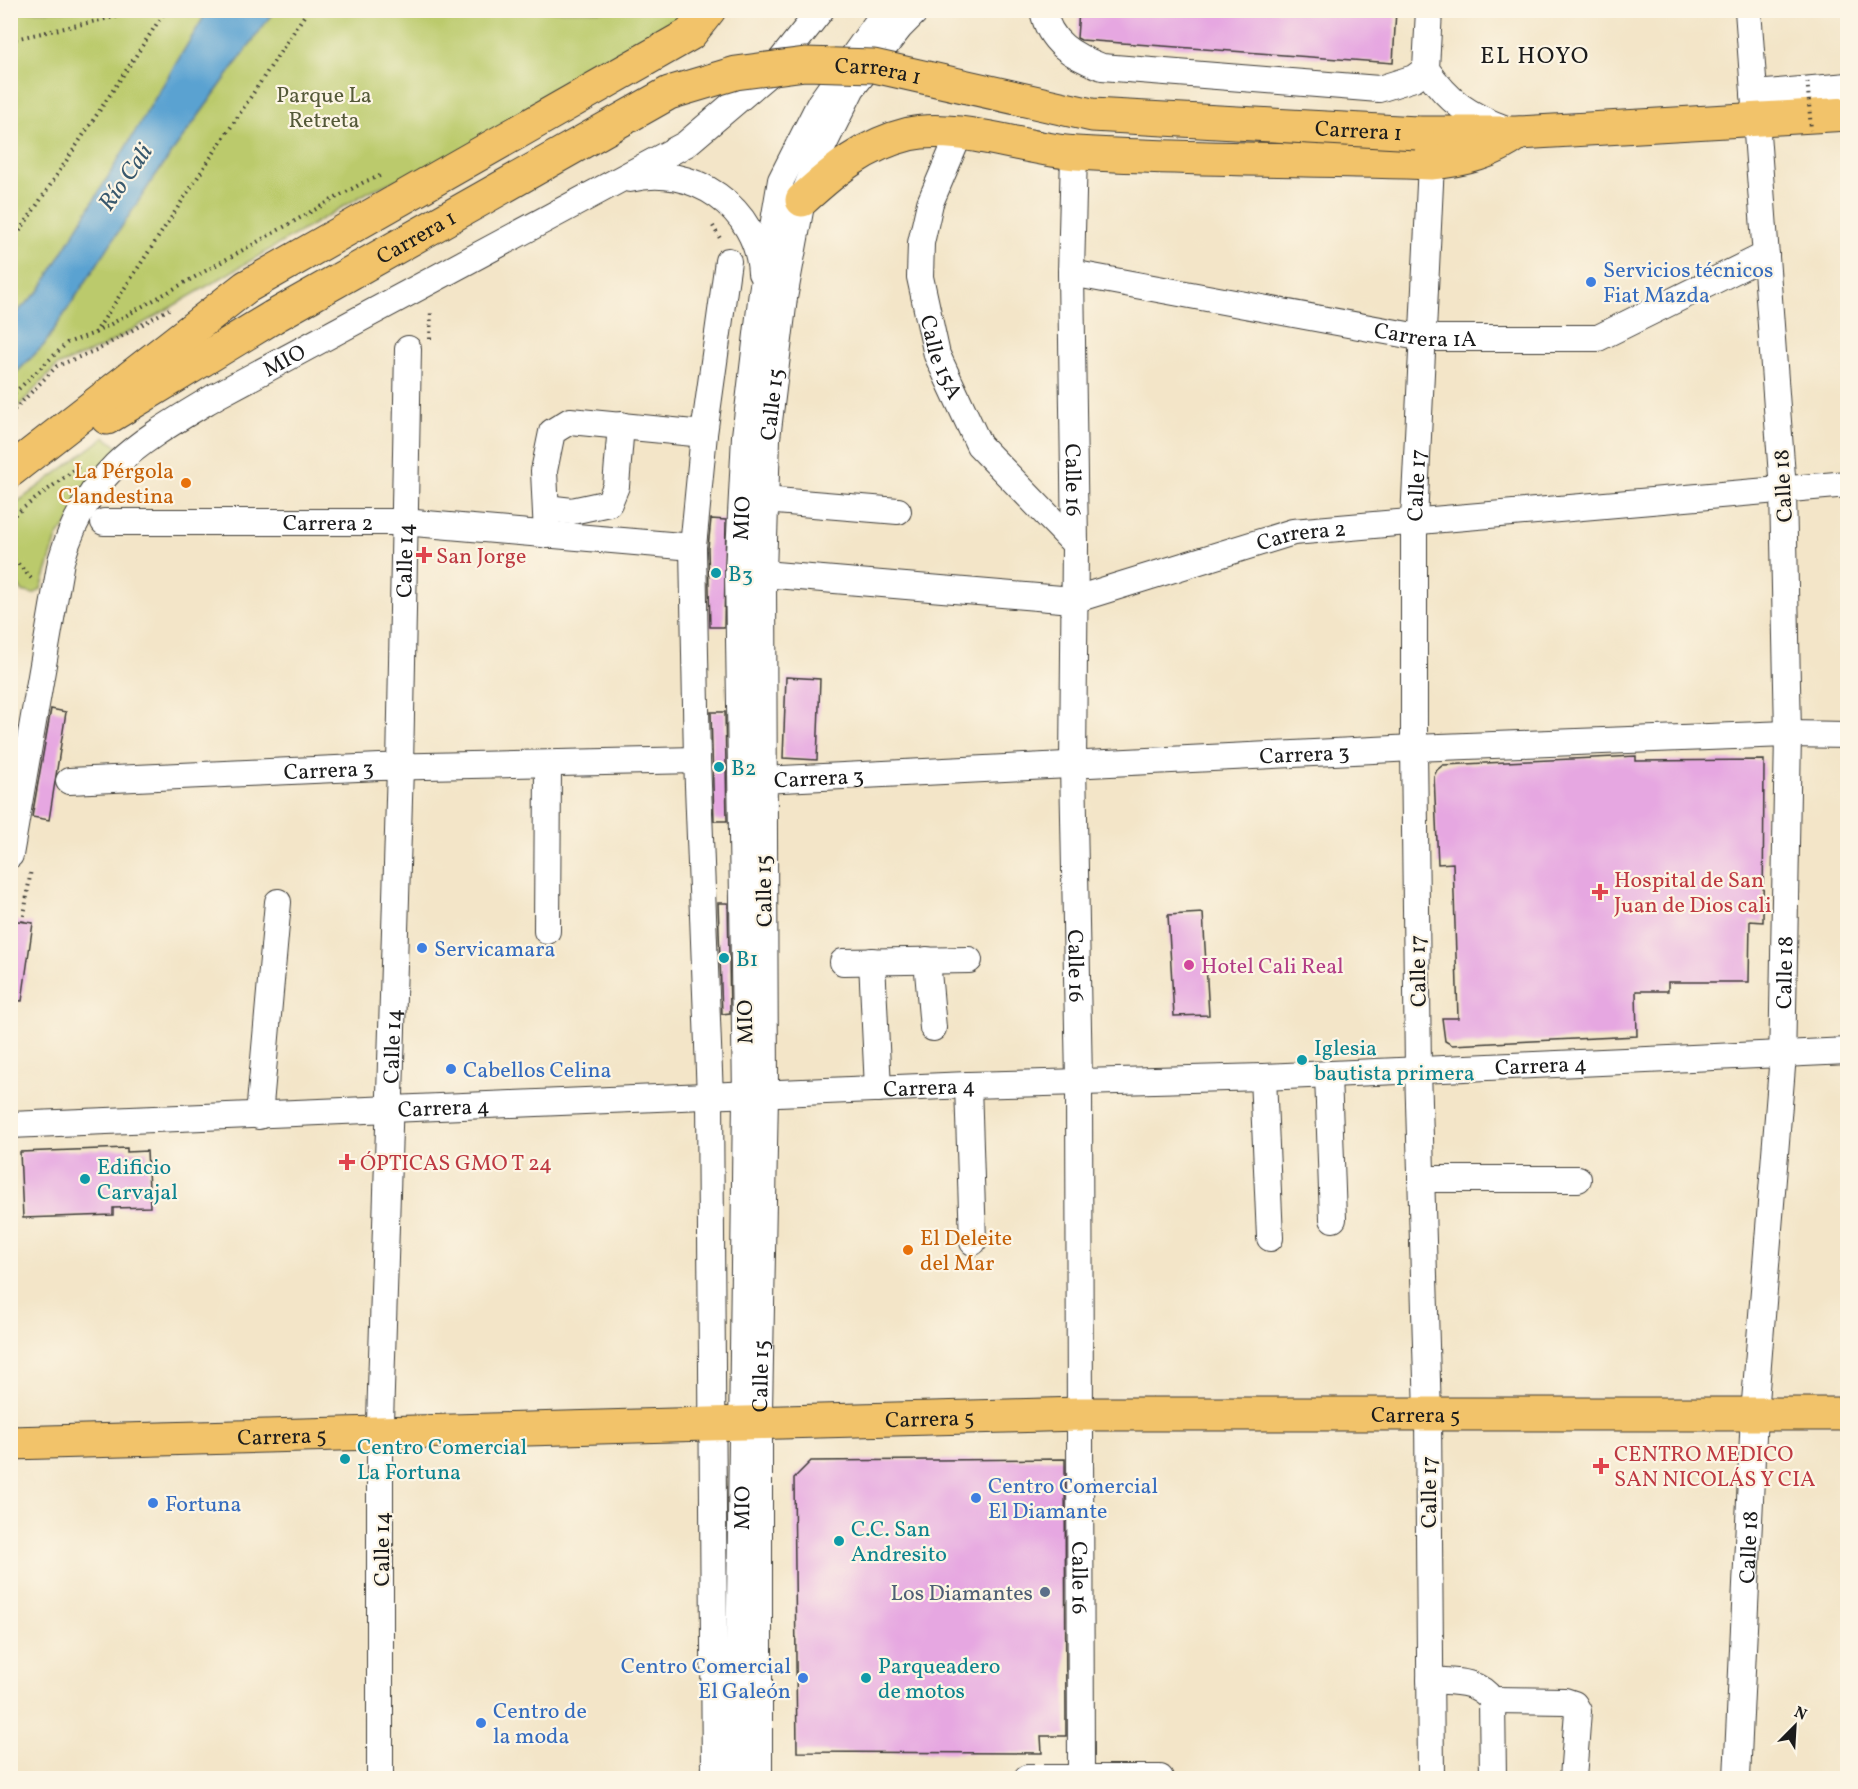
<svg xmlns="http://www.w3.org/2000/svg" width="1858" height="1789" font-family="Vollkorn,serif">
	<style>
		.green { fill: #bbca6c; stroke: #6c7344; stroke-width: 1.5 }
		.water { fill: #5aa2d1; stroke: #3b5f76; stroke-width: 1.5 }
		.building { fill: #e6a7e1 }
		.lines { fill: none; stroke-linecap: round; stroke-linejoin: round }
		.minor-casing { stroke: #3c3a36; stroke-width: 28 }
		.major-casing { stroke: #3c3a36; stroke-width: 35 }
		.path { stroke: #3c3a36; stroke-width: 4; stroke-dasharray: 1.5 4.5; stroke-linecap: butt }
		.minor { stroke: #fff; stroke-width: 26 }
		.major { stroke: #f2c36a; stroke-width: 33 }
		.major-bridge-casing { stroke: #3c3a36; stroke-width: 35; stroke-linecap: butt }
		.path-bridge { stroke: #3c3a36; stroke-width: 4; stroke-dasharray: 1.5 4.5; stroke-linecap: butt }
		.major-bridge { stroke: #f2c36a; stroke-width: 33 }
		.shop-dot { fill: #3f7fe0; stroke: #fcf5e5; stroke-width: 2 }
		.food-dot { fill: #e8710a; stroke: #fcf5e5; stroke-width: 2 }
		.health-dot { fill: #e0444e; stroke: #fcf5e5; stroke-width: 2 }
		.culture-dot { fill: #0f9aa8; stroke: #fcf5e5; stroke-width: 2 }
		.hotel-dot { fill: #d1479c; stroke: #fcf5e5; stroke-width: 2 }
		.service-dot { fill: #5c6f8a; stroke: #fcf5e5; stroke-width: 2 }
		.labels { text-anchor: middle; stroke-width: 4.5; stroke-linejoin: round; paint-order: stroke }
		.street-label { font-size: 22px; fill: #1c1c1c; stroke: #fcf5e5 }
		.park-label { font-size: 22px; fill: #545938; stroke: #fcf5e5 }
		.shop-label { font-size: 22px; fill: #366cbe; stroke: #fcf5e5; text-anchor: start }
		.food-label { font-size: 22px; fill: #c56008; stroke: #fcf5e5; text-anchor: end }
		.health-label { font-size: 22px; fill: #be3a42; stroke: #fcf5e5; text-anchor: start }
		.culture-label { font-size: 22px; fill: #0d838f; stroke: #fcf5e5; text-anchor: start }
		.hotel-label { font-size: 22px; fill: #b23c85; stroke: #fcf5e5; text-anchor: start }
		.service-label { font-size: 22px; fill: #4e5e75; stroke: #fcf5e5; text-anchor: end }
		.neighbourhood-label { font-size: 24px; letter-spacing: 1.5px; fill: #1c1c1c; stroke: #fcf5e5 }
		.water-label { font-size: 24px; font-style: italic; fill: #38586d; stroke: #fcf5e5 }
	</style>
	<rect width="100%" height="100%" fill="#fcf5e5"/>
	<filter id="ink" filterUnits="userSpaceOnUse"><feTurbulence type="fractalNoise" baseFrequency=".0167" numOctaves="2"/><feDisplacementMap in="SourceGraphic" scale="12" xChannelSelector="R" yChannelSelector="G"/><feConvolveMatrix kernelMatrix="1 2 1 2 8 2 1 2 1" color-interpolation-filters="sRGB"/></filter>
	<filter id="wash" filterUnits="userSpaceOnUse"><feTurbulence type="fractalNoise" baseFrequency=".008" numOctaves="4" result="noise"/><feDisplacementMap in="SourceGraphic" scale="24" xChannelSelector="R" yChannelSelector="G"/><feGaussianBlur stdDeviation="1.35" result="paint"/><feColorMatrix in="noise" values="0 0 0 0 0 0 0 0 0 0 0 0 0 0 0 0 0 1.4 0 .05"/><feComposite in="paint" operator="in"/></filter>
	<g filter="url(#wash)">
		<rect width="100%" height="100%" fill="#f3e5c8"/>
		<!-- green -->
		<path class="green" d="M11,11H208L40,290L11,318Z
			M274,11H709L525,128L370,191L101,348L57,366L11,414V378L44,345L153,179Z
			M105,437L123,451L57,537L41,589L34,594L22,591L11,575V507Z"/>
		<!-- water -->
		<path class="water" d="M208,10L274,11L153,179L44,345L11,378V318L40,290Z"/>
		<g id="blocks">
			<!-- building -->
			<path class="building" d="M1079,10H1396L1393,63L1081,40L1077,38Z
				M711,519L726,520L724,627H710L708,548Z
				M786,677L820,679L817,760L783,758Z
				M51,709L66,712L49,820L32,817Z
				M711,712H725L727,821H714Z
				M1636,756V761L1764,760L1763,922L1750,921L1749,982H1668V991H1636L1637,1036L1452,1045L1445,1041L1442,1018H1458L1453,863L1438,864L1434,776L1437,770L1443,765Z
				M718,903H728L730,1013L722,1014Z
				M1203,913L1209,1015L1174,1016L1168,915Z
				M10,920L33,923L22,1001L10,1000Z
				M127,1148V1152L147,1151L150,1207L113,1208V1215L23,1218L20,1152Z
				M1065,1459L1066,1736H1041L1042,1753L797,1752L794,1478L811,1461Z"/>
		</g>
	</g>
	<g filter="url(#ink)">
		<use href="#blocks" fill-opacity="0" stroke="#3c3a36" stroke-width="1.5"/>
		<g class="lines">
			<!-- minor casing -->
			<g class="minor-casing">
				<g id="minor">
					<path d="M1043,10C1049,43 1073,56 1102,67L1379,89L1414,78L1426,69"/>
					<path d="M1429,10L1426,69C1450,103 1468,115 1506,129"/>
					<path d="M1754,94L1848,86"/>
					<path id="s1" d="M959,135L930,203L921,243L920,277L937,355L979,445L1075,544"/>
					<path id="s2" d="M1074,153L1071,273L1075,544L1073,764L1079,1082L1081,1778"/>
					<path d="M630,179C692,163 758,208 761,273"/>
					<path id="s3" d="M1071,273L1424,338H1598L1766,255"/>
					<path d="M764,500L898,511"/>
					<path d="M546,508L572,511L609,503L616,486L621,425"/>
					<path id="s4" d="M104,522H403L693,547"/>
					<path d="M547,535L544,471L552,432L570,421L704,434"/>
					<path id="s5" d="M763,574L1073,600L1293,532L1848,484"/>
					<path id="s6" d="M762,780L1414,748L1788,734L1848,735"/>
					<path id="s7" d="M69,781L380,767L697,760"/>
					<path id="s8" d="M10,855L61,561C88,469 138,443 216,396L686,144L774,69L821,10"/>
					<path d="M547,931L548,764"/>
					<path d="M927,960L933,1028"/>
					<path d="M872,961L878,1089"/>
					<path d="M843,962L969,960"/>
					<path d="M1328,1074L1333,1219"/>
					<path d="M1263,1077L1270,1238"/>
					<path d="M968,1085L973,1242"/>
					<path d="M259,1116L278,902"/>
					<path id="s9" d="M10,1125L968,1085L1263,1077L1848,1051"/>
					<path d="M1421,1179H1578"/>
					<path d="M1430,1680C1453,1682 1477,1679 1492,1700L1493,1778"/>
					<path d="M1492,1700L1565,1701L1574,1704L1578,1711L1573,1778"/>
					<path id="s10" d="M380,1778V1422L400,767L408,349"/>
					<path d="M715,1778L710,1097L697,760L693,547L704,434L728,261"/>
					<path id="s11" d="M738,1778L746,1096L738,573L745,436L762,292L781,180L820,103L886,10"/>
					<path id="s12" d="M759,1778V1411L765,1095L763,574L767,438L784,298L802,200L823,146L852,88L900,27L917,10"/>
					<path d="M1027,1778H1160"/>
					<path id="s13" d="M1431,1778L1428,1414L1418,1069L1414,748V520L1431,163"/>
					<path id="s14" d="M1737,1778L1754,1414L1782,1067L1788,734L1783,490L1748,10"/>
				</g>
			</g>
			<!-- major casing -->
			<g class="major-casing">
				<g id="major">
					<path d="M1417,133H1519L1848,114"/>
					<path d="M802,200C835,170 864,145 909,134C956,123 1027,150 1076,153C1194,160 1313,159 1431,163C1465,160 1491,153 1519,133"/>
					<path d="M107,418L273,317"/>
					<path d="M10,471L246,287L690,34L709,10"/>
					<path id="s15" d="M10,1443L1079,1414H1848"/>
				</g>
			</g>
			<!-- path -->
			<path class="path" d="M10,40L146,10
				M713,226L721,240
				M10,246L166,10
				M95,333L364,182L382,175
				M430,339L431,309
				M10,397L67,343L95,333L308,10
				M10,414L57,366L101,348L169,309
				M10,518L82,464
				M10,555L32,579
				M23,922L31,869"/>
			<!-- minor -->
			<use href="#minor" class="minor"/>
			<!-- major -->
			<use href="#major" class="major"/>
			<!-- major-bridge casing -->
			<g class="major-bridge-casing">
				<g id="major-bridge">
					<path id="s16" d="M273,317L669,93L736,73L805,64L874,66L1092,115L1417,133"/>
				</g>
			</g>
			<!-- path-bridge -->
			<path class="path-bridge" d="M1807,76L1811,130"/>
			<!-- major-bridge -->
			<use href="#major-bridge" class="major-bridge"/>
		</g>
	</g>
	<!-- markers -->
	<g class="shop-dot">
		<circle cx="1591" cy="282" r="6"/>
		<circle cx="422" cy="948" r="6"/>
		<circle cx="451" cy="1069" r="6"/>
		<circle cx="976" cy="1498" r="6"/>
		<circle cx="153" cy="1503" r="6"/>
		<circle cx="803" cy="1678" r="6"/>
		<circle cx="481" cy="1723" r="6"/>
	</g>
	<g class="food-dot">
		<circle cx="186" cy="483" r="6"/>
		<circle cx="908" cy="1250" r="6"/>
	</g>
	<g class="health-dot">
		<path d="M421 546h6v6h6v6h-6v6h-6v-6h-6v-6h6z"/>
		<path d="M1597 883h6v6h6v6h-6v6h-6v-6h-6v-6h6z"/>
		<path d="M344 1153h6v6h6v6h-6v6h-6v-6h-6v-6h6z"/>
		<path d="M1598 1457h6v6h6v6h-6v6h-6v-6h-6v-6h6z"/>
	</g>
	<g class="culture-dot">
		<circle cx="716" cy="573" r="6"/>
		<circle cx="719" cy="767" r="6"/>
		<circle cx="724" cy="958" r="6"/>
		<circle cx="1302" cy="1060" r="6"/>
		<circle cx="85" cy="1179" r="6"/>
		<circle cx="345" cy="1459" r="6"/>
		<circle cx="839" cy="1541" r="6"/>
		<circle cx="866" cy="1678" r="6"/>
	</g>
	<circle class="hotel-dot" cx="1189" cy="965" r="6"/>
	<circle class="service-dot" cx="1045" cy="1592" r="6"/>
	<g class="labels">
		<!-- street labels -->
		<g class="street-label">
			<text dy="8" stroke="none"><textPath href="#s16" startOffset="668">Carrera 1</textPath></text>
			<text dy="8" stroke="none"><textPath href="#s16" startOffset="1154">Carrera 1</textPath></text>
			<text dy="8" stroke="none"><textPath href="#s16" startOffset="164">Carrera 1</textPath></text>
			<text dy="8" stroke="none"><textPath href="#s3" startOffset="360">Carrera 1A</textPath></text>
			<text dy="8" stroke="none"><textPath href="#s1" startOffset="232">Calle 15A</textPath></text>
			<text dy="8" stroke="none"><textPath href="#s8" startOffset="609">MIO</textPath></text>
			<text dy="8" stroke="none"><textPath href="#s12" startOffset="1374">Calle 15</textPath></text>
			<text dy="8" stroke="none"><textPath href="#s2" startOffset="327">Calle 16</textPath></text>
			<text dy="8" stroke="none"><textPath href="#s13" startOffset="1293">Calle 17</textPath></text>
			<text transform="translate(1782 486) rotate(-93)" y="8">Calle 18</text>
			<text dy="8" stroke="none"><textPath href="#s11" startOffset="1260">MIO</textPath></text>
			<text dy="8" stroke="none"><textPath href="#s4" startOffset="224">Carrera 2</textPath></text>
			<text dy="8" stroke="none"><textPath href="#s5" startOffset="549">Carrera 2</textPath></text>
			<text dy="8" stroke="none"><textPath href="#s10" startOffset="1218">Calle 14</textPath></text>
			<text dy="8" stroke="none"><textPath href="#s6" startOffset="543">Carrera 3</textPath></text>
			<text dy="8" stroke="none"><textPath href="#s7" startOffset="260">Carrera 3</textPath></text>
			<text dy="8" stroke="none"><textPath href="#s6" startOffset="57">Carrera 3</textPath></text>
			<text transform="translate(763 891) rotate(-91)" y="8">Calle 15</text>
			<text dy="8" stroke="none"><textPath href="#s2" startOffset="813">Calle 16</textPath></text>
			<text transform="translate(1417 971) rotate(-91)" y="8">Calle 17</text>
			<text dy="8" stroke="none"><textPath href="#s14" startOffset="807">Calle 18</textPath></text>
			<text transform="translate(744 1022) rotate(-91)" y="8">MIO</text>
			<text dy="8" stroke="none"><textPath href="#s10" startOffset="732">Calle 14</textPath></text>
			<text dy="8" stroke="none"><textPath href="#s9" startOffset="1532">Carrera 4</textPath></text>
			<text dy="8" stroke="none"><textPath href="#s9" startOffset="920">Carrera 4</textPath></text>
			<text dy="8" stroke="none"><textPath href="#s9" startOffset="434">Carrera 4</textPath></text>
			<text dy="8" stroke="none"><textPath href="#s12" startOffset="402">Calle 15</textPath></text>
			<text dy="8" stroke="none"><textPath href="#s15" startOffset="1406">Carrera 5</textPath></text>
			<text dy="8" stroke="none"><textPath href="#s15" startOffset="920">Carrera 5</textPath></text>
			<text dy="8" stroke="none"><textPath href="#s15" startOffset="272">Carrera 5</textPath></text>
			<text transform="translate(1428 1492) rotate(-90)" y="8">Calle 17</text>
			<text dy="8" stroke="none"><textPath href="#s11" startOffset="270">MIO</textPath></text>
			<text dy="8" stroke="none"><textPath href="#s14" startOffset="231">Calle 18</textPath></text>
			<text transform="translate(381 1549) rotate(-90)" y="8">Calle 14</text>
			<text dy="8" stroke="none"><textPath href="#s2" startOffset="1425">Calle 16</textPath></text>
		</g>
		<!-- park labels -->
		<g class="park-label">
			<text x="324" y="102">Parque La<tspan x="324" dy="25">Retreta</tspan></text>
		</g>
		<!-- shop labels -->
		<g class="shop-label">
			<text x="1603" y="277">Servicios técnicos<tspan x="1603" dy="25">Fiat Mazda</tspan></text>
			<text x="434" y="956">Servicamara</text>
			<text x="463" y="1077">Cabellos Celina</text>
			<text x="988" y="1493">Centro Comercial<tspan x="988" dy="25">El Diamante</tspan></text>
			<text x="165" y="1511">Fortuna</text>
			<text x="791" y="1673" text-anchor="end">Centro Comercial<tspan x="791" dy="25">El Galeón</tspan></text>
			<text x="493" y="1718">Centro de<tspan x="493" dy="25">la moda</tspan></text>
		</g>
		<!-- food labels -->
		<g class="food-label">
			<text x="174" y="478">La Pérgola<tspan x="174" dy="25">Clandestina</tspan></text>
			<text x="920" y="1245" text-anchor="start">El Deleite<tspan x="920" dy="25">del Mar</tspan></text>
		</g>
		<!-- health labels -->
		<g class="health-label">
			<text x="436" y="563">San Jorge</text>
			<text x="1614" y="887">Hospital de San<tspan x="1614" dy="25">Juan de Dios cali</tspan></text>
			<text x="360" y="1170">ÓPTICAS GMO T 24</text>
			<text x="1614" y="1461">CENTRO MEDICO<tspan x="1614" dy="25">SAN NICOLÁS Y CIA</tspan></text>
		</g>
		<!-- culture labels -->
		<g class="culture-label">
			<text x="728" y="581">B3</text>
			<text x="731" y="775">B2</text>
			<text x="736" y="966">B1</text>
			<text x="1314" y="1055">Iglesia<tspan x="1314" dy="25">bautista primera</tspan></text>
			<text x="97" y="1174">Edificio<tspan x="97" dy="25">Carvajal</tspan></text>
			<text x="357" y="1454">Centro Comercial<tspan x="357" dy="25">La Fortuna</tspan></text>
			<text x="851" y="1536">C.C. San<tspan x="851" dy="25">Andresito</tspan></text>
			<text x="878" y="1673">Parqueadero<tspan x="878" dy="25">de motos</tspan></text>
		</g>
		<!-- hotel labels -->
		<g class="hotel-label">
			<text x="1201" y="973">Hotel Cali Real</text>
		</g>
		<!-- service labels -->
		<g class="service-label">
			<text x="1033" y="1600">Los Diamantes</text>
		</g>
		<!-- neighbourhood labels -->
		<g class="neighbourhood-label">
			<text x="1535" y="63">EL HOYO</text>
		</g>
		<!-- water labels -->
		<g class="water-label">
			<text transform="translate(125 177) rotate(-55)" y="8">Río Cali</text>
		</g>
	</g>
	<!-- margin -->
	<rect width="1858" height="1789" fill="none" stroke="#fcf5e5" stroke-width="36"/>
	<!-- north arrow -->
	<g transform="translate(1795 1726) rotate(24)" stroke="#fcf5e5" stroke-width="4.5" paint-order="stroke">
	<path d="M0-4.5L10 22L0 15L-10 22Z" fill="#1c1c1c"/>
	<text y="-9" font-size="16" font-weight="bold" text-anchor="middle" fill="#1c1c1c">N</text>
	</g>
</svg>
